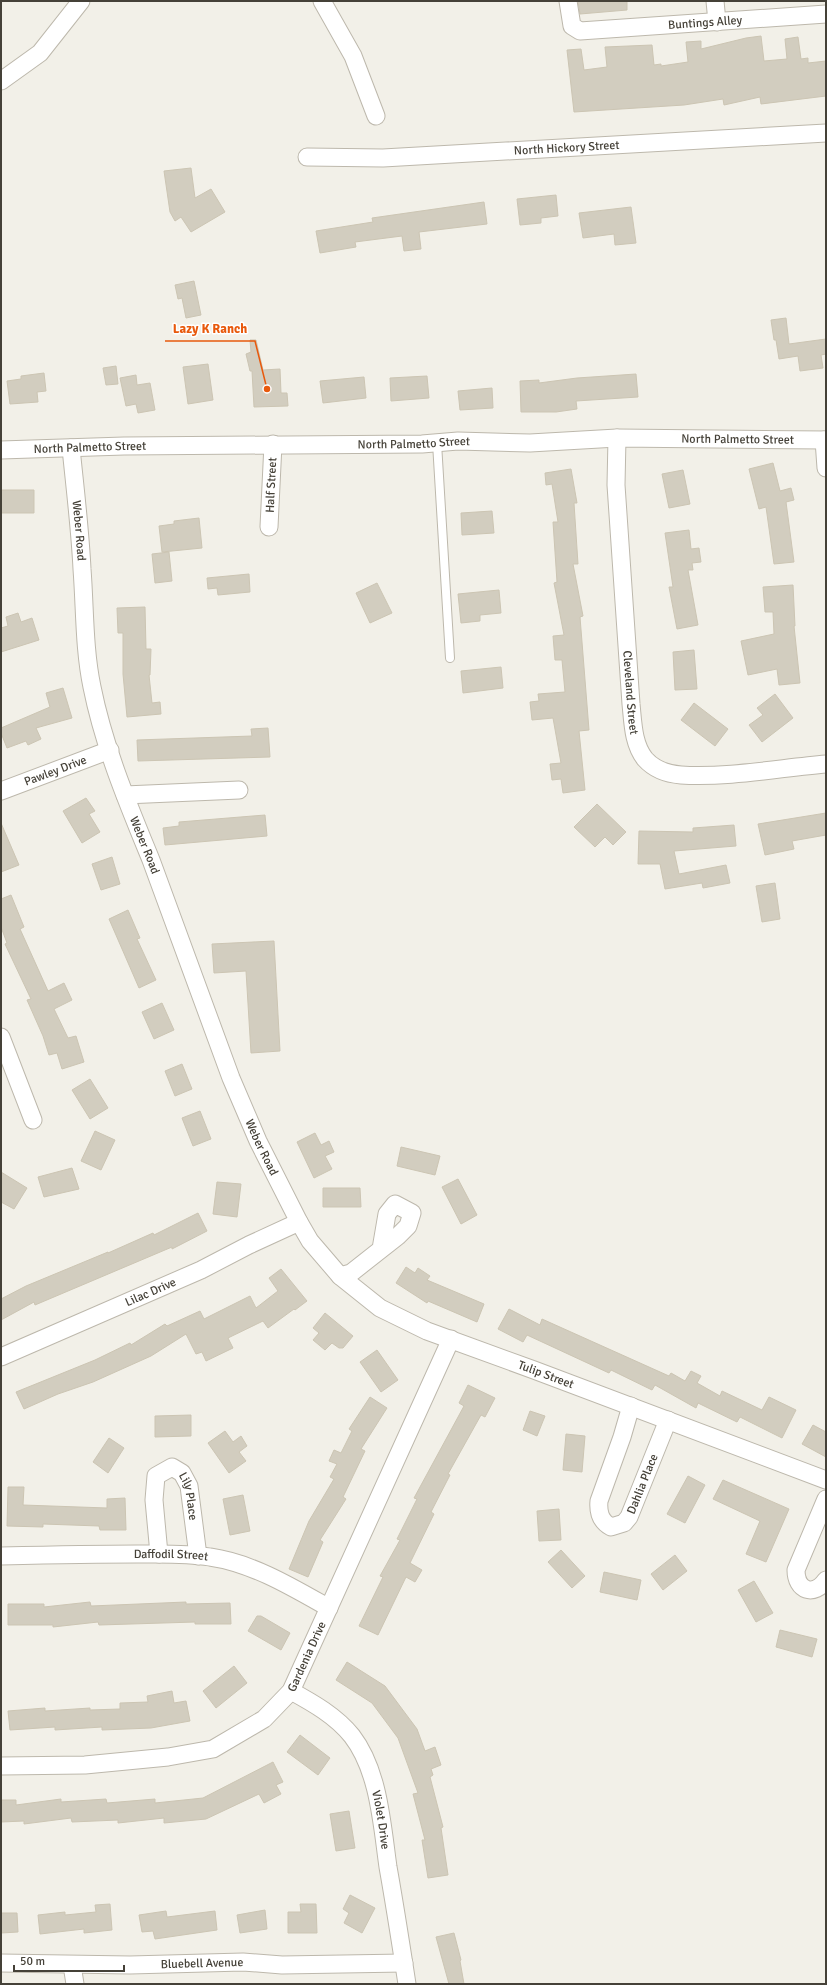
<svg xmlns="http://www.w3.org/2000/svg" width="827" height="1985" font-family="Signika,sans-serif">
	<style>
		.building { fill: #d2cdbf; stroke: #ccc5b3 }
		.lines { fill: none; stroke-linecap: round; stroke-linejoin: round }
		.lane-casing { stroke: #bdb8ac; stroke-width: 10 }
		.street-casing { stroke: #bdb8ac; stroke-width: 19 }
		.lane { stroke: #fff; stroke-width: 8 }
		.street { stroke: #fff; stroke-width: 17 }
		.labels { text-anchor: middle; stroke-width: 3; stroke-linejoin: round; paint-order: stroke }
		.street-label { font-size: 12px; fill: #454138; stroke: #fff }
		.leader { fill: none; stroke: #e8590c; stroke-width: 1.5 }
		.callout-dot { fill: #e8590c; stroke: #fff; stroke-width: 1.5 }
		.callout-label { font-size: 13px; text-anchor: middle; font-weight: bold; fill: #e8590c; stroke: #fff; stroke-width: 3; stroke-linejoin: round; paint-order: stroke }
	</style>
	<rect width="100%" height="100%" fill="#f2f0e8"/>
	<!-- building -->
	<path class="building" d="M578,1H627V10L580,14Z
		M761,36L764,61L787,59L785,39L798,37L801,59L808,58V63L826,61V96L761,104L760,97L724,105L723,99L684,105L574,112L567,50L581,49L584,70L607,67L605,47L652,45L654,65L661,64V66L688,62L686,42L701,41V49L746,38Z
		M191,168L195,198L211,189L225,212L191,232L181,217L175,221L170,212L164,171Z
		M556,195L558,216L541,218V223L520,225L517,199Z
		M484,202L487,224L419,232L421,249L404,251L402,236L355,242L356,247L320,253L316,231L373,222L372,218Z
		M631,207L636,243L615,245L614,234L583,238L579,213Z
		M194,281L201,315L186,318L182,298L178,299L175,285Z
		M786,318L789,344L826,339V354L821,355L823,368L800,371L798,356L779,359L776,340H774L771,320Z
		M250,340H256L263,370L280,369L281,393H287L288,406L254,407L252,371H250L246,354L251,352Z
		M208,364L213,400L188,404L183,367Z
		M116,366L118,384L106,385L103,368Z
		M44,373L46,391L37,392L38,402L10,404L7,381L21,379V376Z
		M636,374L638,397L576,401L577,409L556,412H521L520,381L539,380V383L577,378Z
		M136,375L137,385L150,383L155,410L138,413L136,404L126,406L120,378Z
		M427,376L429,398L391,401L390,378Z
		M364,377L366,398L323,403L320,381Z
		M492,388L493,408L460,410L458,391Z
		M773,463L780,491L791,488L794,500L786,502L794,562L774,564L766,507L759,509L749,469Z
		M571,469L577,503H574L578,564H573L583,616L580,617L589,730L579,731L585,790L563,793L561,779L552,780L550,764L561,763L553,718L532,720L530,702L539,701L538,694L565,692L562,660H555L553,636L564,635L554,583L557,582L553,522H558L552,484L546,485L545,473Z
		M683,470L690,504L669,508L662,474Z
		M1,490H34V513H1Z
		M492,511L494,533L462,535L461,513Z
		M199,518L202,548L162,552L159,526L174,524V521Z
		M689,530L691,549L699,548L701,562L692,563L693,570H688L698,625L677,629L669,587H673L665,533Z
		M169,552L172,581L155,583L152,554Z
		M249,574L250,592L218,595L217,588L208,589L207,578Z
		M377,583L392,613L370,623L356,593Z
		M793,585L795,626H794L800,683L779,685L777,669L748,675L741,641L774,634L773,612H765L763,587Z
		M499,590L501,613L480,615V621L461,623L458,594Z
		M145,607L146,649H151L150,675H149L152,703L160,702L161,714L127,717L123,674V633H118L117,608Z
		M18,613L21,622L32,618L39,640L1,652V628L8,626L6,617Z
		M694,650L697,689L675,690L673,652Z
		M501,667L503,688L463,693L461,671Z
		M63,688L72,718L36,728L41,739L28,745L26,741L7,748L1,733V728L50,707L46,693Z
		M775,694L793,718L762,742L749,725L763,715L757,708Z
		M694,703L728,729L715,746L681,720Z
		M268,728L270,757L138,761L137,740L252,736L251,729Z
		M86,798L95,811L89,814L100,832L82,843L63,811Z
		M597,804L626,832L613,845L605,837L595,847L574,827Z
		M826,813V835L792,841L794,849L765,855L758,824Z
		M265,815L267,836L165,845L163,828L179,826V822Z
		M1,823L19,865L1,872Z
		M734,825L736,846L674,851L679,874L726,865L730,883L703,888L702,883L665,889L660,864H638L639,831L693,832V828Z
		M112,857L120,884L101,890L92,864Z
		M775,883L780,919L762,922L756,886Z
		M11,895L24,927L20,929L48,991L64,983L72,1000L54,1009L68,1038L76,1036L84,1062L62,1069L57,1053L49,1055L43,1036L27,1000L31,999L5,944L7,943L1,927V899Z
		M128,910L140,938L137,939L156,980L139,988L109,919Z
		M274,941L280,1051L251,1053L246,971L214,973L212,944Z
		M162,1003L174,1030L154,1039L142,1012Z
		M182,1064L192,1089L175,1096L165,1071Z
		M90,1079L108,1108L90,1119L72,1090Z
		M200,1111L211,1139L193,1146L182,1118Z
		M95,1131L115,1140L101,1170L81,1161Z
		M315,1133L321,1145L329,1141L334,1152L325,1156L332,1169L314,1178L297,1142Z
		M401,1147L440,1156L435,1175L397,1166Z
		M72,1168L79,1189L44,1197L38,1177Z
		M1,1172L27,1188L14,1209L1,1202Z
		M458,1179L477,1215L461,1224L442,1187Z
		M217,1182L241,1184L237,1217L213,1214Z
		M323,1188H360L361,1207H323Z
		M198,1213L207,1231L172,1249V1247L35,1305L34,1302L1,1320V1299L26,1286L108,1252V1253L153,1233L154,1235Z
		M406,1267L415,1273L418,1268L430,1276L427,1280L484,1304L477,1322L428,1301L427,1303L396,1283Z
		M281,1269L307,1301L295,1310L294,1309L268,1328L263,1321L228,1338L233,1348L206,1361L202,1352L196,1354L186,1334L151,1356L93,1382L58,1394L24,1409L16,1392L95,1360L130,1343L131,1345L165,1324L167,1326L200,1311L204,1319L250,1296L256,1308L278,1291L269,1278Z
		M509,1309L540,1325L542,1319L669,1376L671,1373L685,1381L691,1371L701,1376L697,1383L720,1396L722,1391L762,1410L769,1397L796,1410L782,1438L740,1417L737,1422L698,1403L696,1408L655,1385L652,1390L611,1370L609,1373L527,1335L523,1342L498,1329Z
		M325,1313L353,1336L343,1348H339L332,1343L325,1350L313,1340L319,1333L313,1328Z
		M377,1350L398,1380L381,1392L360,1362Z
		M468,1385L495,1398L485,1417L481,1415L448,1474L450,1475L431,1512L434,1514L410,1563L422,1570L415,1582L406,1577L378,1635L359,1626L383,1577L380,1576L400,1540L397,1539L417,1499L414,1498L464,1406L459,1403Z
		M370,1397L387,1408L361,1449L365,1451L343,1497L346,1499L320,1540L323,1542L308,1577L289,1569L309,1521L334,1479L330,1477L337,1464L329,1461L334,1450L341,1453L352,1431L349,1429Z
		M530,1411L545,1416L537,1436L523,1430Z
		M191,1415V1436L155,1437V1416Z
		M813,1425L826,1432V1457L802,1444Z
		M225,1431L233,1442L241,1436L247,1446L239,1452L246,1461L229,1473L208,1443Z
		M566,1434L585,1436L582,1472L563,1470Z
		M109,1438L124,1448L108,1473L93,1462Z
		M688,1476L705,1485L685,1523L667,1514Z
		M723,1480L789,1509L766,1562L746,1554L760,1521L713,1499Z
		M8,1487H24L23,1505L107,1508V1499L125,1498L126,1530H100L99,1526L43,1524V1527L7,1526Z
		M243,1495L250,1531L230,1535L223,1499Z
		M559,1509L561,1540L539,1541L537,1511Z
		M561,1550L585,1576L572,1588L548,1562Z
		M675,1555L687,1571L663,1590L651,1574Z
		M604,1572L641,1580L637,1600L600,1592Z
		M754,1581L773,1613L756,1622L738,1590Z
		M90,1602L91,1606L186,1602V1604L230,1603L231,1624H195V1622L99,1625L98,1622L53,1627V1625H8V1604H44V1607Z
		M257,1616H261L290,1633L281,1650L248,1631Z
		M780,1630L817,1639L812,1657L776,1647Z
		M347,1662L385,1686L417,1729L425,1751L435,1747L441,1765L431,1769L433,1775L430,1777L443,1827L441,1828L448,1875L428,1878L422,1840H425L413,1794L418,1793L398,1738L372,1703L336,1680Z
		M234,1666L247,1683L216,1708L203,1691Z
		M172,1691L174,1703L186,1701L190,1721L151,1728L102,1730V1727L55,1730V1727L10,1730L8,1711L45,1708V1711L90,1708V1710L120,1709V1703L148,1702L147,1696Z
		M300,1735L330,1758L318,1775L287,1752Z
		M273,1762L283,1782L276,1785L281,1794L264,1803L259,1794L206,1819L164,1823V1818L118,1823V1820L72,1822L71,1818L24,1824V1821L1,1822V1800H16V1805L61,1799V1802L106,1799L107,1803L155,1799V1803L203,1798Z
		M349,1811L355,1848L336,1851L330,1814Z
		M350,1895L375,1908L362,1933L344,1923L349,1913L343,1909Z
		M110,1904L112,1930L84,1933V1929L40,1934L38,1915L65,1912V1915L96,1912L95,1905Z
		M300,1904H316L317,1933H288V1912H301Z
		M265,1910L267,1929L240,1933L237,1915Z
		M166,1911L167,1917L215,1911L217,1930L155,1939L153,1931L142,1932L139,1915Z
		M1,1913H17L18,1932L1,1933Z
		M454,1933L461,1960L460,1961L464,1984H449L436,1937Z"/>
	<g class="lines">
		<!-- lane casing -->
		<g class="lane-casing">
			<path id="lane" d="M437,443L450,658"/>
		</g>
		<!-- street casing -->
		<g class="street-casing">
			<g id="street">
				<path d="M322,1L353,56L376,116"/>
				<path id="s1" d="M568,1L572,26L580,31L826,14"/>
				<path d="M715,1L717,22"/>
				<path d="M1,81L40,53L81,1"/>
				<path id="s2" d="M307,157L383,158L826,133"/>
				<path id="s3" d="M617,438L616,485L631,704C633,723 633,744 645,759C654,769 668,774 681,775C727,778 780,768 826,764"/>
				<path d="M824,440L826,468"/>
				<path id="s4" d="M71,448C75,488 80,528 82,569C85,608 84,649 92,687C104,747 128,804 151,860L231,1078L258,1141L299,1222L310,1241L340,1276L380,1308L427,1331L534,1370L826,1480"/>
				<path id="s5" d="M1,450L124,446L422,444L458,441L530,443L617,438L826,440"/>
				<path id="s6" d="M269,527L273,444"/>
				<path id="s7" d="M1,791L110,750"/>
				<path d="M125,795L239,790"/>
				<path d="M1,1037L33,1120"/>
				<path d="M340,1276L351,1273L398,1236L408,1226L412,1213L395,1204L387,1214L381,1249"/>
				<path id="s8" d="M1,1357L201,1270L249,1245L299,1222"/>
				<path id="s9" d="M631,1406L622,1437L599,1501C598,1512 600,1521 611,1527L624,1523L629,1517L668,1420"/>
				<path d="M826,1499L796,1570C796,1591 814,1597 826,1580"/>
				<path id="s10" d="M159,1554L154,1500L156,1476L172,1467L182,1473L189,1486L198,1556"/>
				<path id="s11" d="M1,1556C46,1555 92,1554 137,1554C161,1554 186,1553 210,1557C252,1563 292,1587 329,1608"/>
				<path id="s12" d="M291,1691C313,1703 336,1716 352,1736C379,1771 382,1825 388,1867C395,1906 401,1945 407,1984"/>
				<path id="s13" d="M1,1766L85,1765L168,1757L213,1749L264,1719L291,1691L451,1339"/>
				<path id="s14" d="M1,1963L130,1965L243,1962L282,1965L404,1963"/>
				<path d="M72,1965L75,1984"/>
			</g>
		</g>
		<!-- lane -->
		<use href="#lane" class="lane"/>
		<!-- street -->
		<use href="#street" class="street"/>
	</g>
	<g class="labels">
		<!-- street labels -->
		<g class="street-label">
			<text dy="4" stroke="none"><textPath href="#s1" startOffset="160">Buntings Alley</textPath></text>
			<text dy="4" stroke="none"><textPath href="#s2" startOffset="260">North Hickory Street</textPath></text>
			<text dy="4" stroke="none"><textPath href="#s5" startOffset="737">North Palmetto Street</textPath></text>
			<text dy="4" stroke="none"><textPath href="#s5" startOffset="413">North Palmetto Street</textPath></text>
			<text dy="4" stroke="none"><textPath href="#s5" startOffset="89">North Palmetto Street</textPath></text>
			<text dy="4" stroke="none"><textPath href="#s6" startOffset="42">Half Street</textPath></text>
			<text dy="4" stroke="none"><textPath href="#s4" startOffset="83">Weber Road</textPath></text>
			<text dy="4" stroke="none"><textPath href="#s3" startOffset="255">Cleveland Street</textPath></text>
			<text dy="4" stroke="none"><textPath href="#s7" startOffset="58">Pawley Drive</textPath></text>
			<text dy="4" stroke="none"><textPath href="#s4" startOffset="407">Weber Road</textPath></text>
			<text dy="4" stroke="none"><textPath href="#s4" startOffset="731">Weber Road</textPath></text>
			<text dy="4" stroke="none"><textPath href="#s8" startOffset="163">Lilac Drive</textPath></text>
			<text dy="4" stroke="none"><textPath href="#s4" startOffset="1113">Tulip Street</textPath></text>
			<text dy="4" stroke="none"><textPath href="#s9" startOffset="188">Dahlia Place</textPath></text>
			<text dy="4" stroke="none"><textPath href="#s10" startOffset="133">Lily Place</textPath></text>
			<text dy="4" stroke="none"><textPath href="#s11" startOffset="170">Daffodil Street</textPath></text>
			<text dy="4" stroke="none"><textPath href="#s13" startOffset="349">Gardenia Drive</textPath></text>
			<text dy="4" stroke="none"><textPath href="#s12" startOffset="166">Violet Drive</textPath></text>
			<text dy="4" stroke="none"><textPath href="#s14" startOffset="201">Bluebell Avenue</textPath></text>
		</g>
	</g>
	<!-- callouts -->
	<path class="leader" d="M267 389L255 341H165"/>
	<circle class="callout-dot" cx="267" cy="389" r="4"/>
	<g class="callout-label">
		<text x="210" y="333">Lazy K Ranch</text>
	</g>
	<!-- border -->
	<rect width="827" height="1985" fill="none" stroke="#454138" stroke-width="4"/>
	<!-- scale -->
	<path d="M14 1965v6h110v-6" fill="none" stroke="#454138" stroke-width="2"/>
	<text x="20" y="1965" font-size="12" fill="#454138" stroke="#ffffff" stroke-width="3" paint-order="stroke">50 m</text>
</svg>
